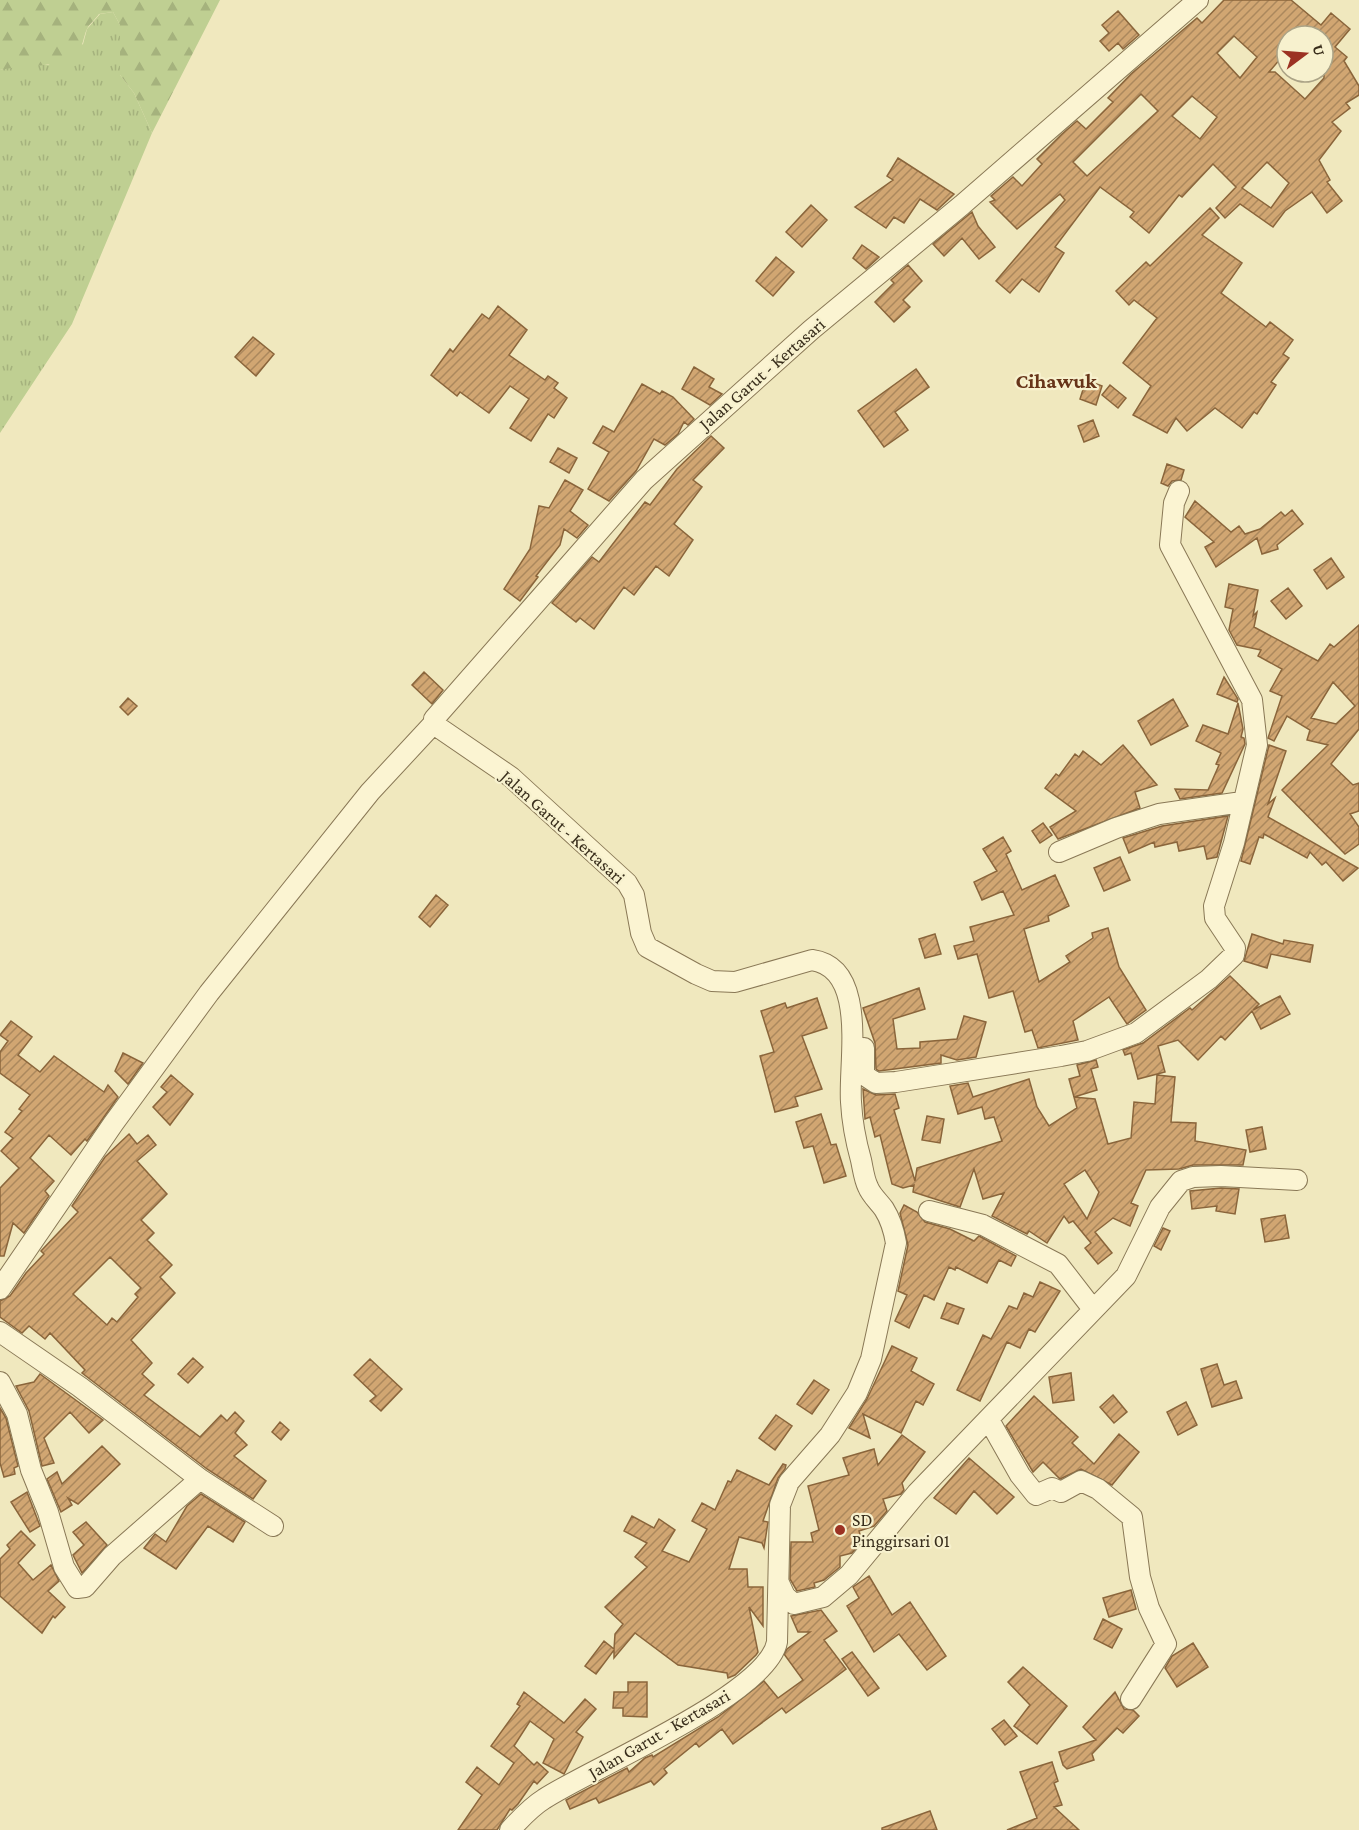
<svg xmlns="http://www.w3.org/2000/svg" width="1359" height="1830" font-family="'Crimson Pro',serif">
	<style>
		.grass { fill: url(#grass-tufts) }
		.forest { fill: url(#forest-firs) }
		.building { fill: url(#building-hatch); stroke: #8a653b; stroke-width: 1.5; fill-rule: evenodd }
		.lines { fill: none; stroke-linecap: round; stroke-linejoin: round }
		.minor-casing { stroke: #897856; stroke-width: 22 }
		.minor { stroke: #fbf4d2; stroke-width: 20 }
		.poi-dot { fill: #9c3223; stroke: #f7f1ce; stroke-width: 2 }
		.labels { text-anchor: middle; stroke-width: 4.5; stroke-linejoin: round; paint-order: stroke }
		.street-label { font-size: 18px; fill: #382d1b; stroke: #f7f1ce }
		.poi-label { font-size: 18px; fill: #382d1b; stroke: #f7f1ce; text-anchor: start }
		.quarter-label { font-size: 21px; font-weight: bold; fill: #673419; stroke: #f7f1ce }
	</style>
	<defs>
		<pattern id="grass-tufts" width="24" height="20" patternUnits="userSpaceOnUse" patternTransform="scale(1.5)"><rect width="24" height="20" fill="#bfcf92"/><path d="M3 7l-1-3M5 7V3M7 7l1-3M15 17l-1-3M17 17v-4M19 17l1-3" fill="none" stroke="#a5b27d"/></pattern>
		<pattern id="forest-firs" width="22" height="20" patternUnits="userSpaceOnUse" patternTransform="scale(1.5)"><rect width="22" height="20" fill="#bfcf92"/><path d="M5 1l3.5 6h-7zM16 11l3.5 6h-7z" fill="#a5b27d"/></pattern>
		<pattern id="building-hatch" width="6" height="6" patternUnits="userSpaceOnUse" patternTransform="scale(1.5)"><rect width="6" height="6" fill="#d1a672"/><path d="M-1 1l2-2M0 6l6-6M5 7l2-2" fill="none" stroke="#ab885d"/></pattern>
	</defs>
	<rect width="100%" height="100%" fill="#f0e8be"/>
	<!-- grass -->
	<path class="grass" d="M113,12L120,25V75L134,93L152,133L72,324L0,433V70L19,65H48L83,44L87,29L100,14Z"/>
	<!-- forest -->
	<path class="forest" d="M0,0H220L152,133L134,93L120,75V25L113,12L99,14C96,19 90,23 87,29C83,37 84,46 76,54C63,68 20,65 0,70Z"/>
	<!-- building -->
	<path class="building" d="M1224,0H1291L1321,25L1331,13L1350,29L1335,47L1347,57L1344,61L1359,86V95L1346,103L1350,108L1332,122L1341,131L1319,160L1330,180L1327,182L1342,201L1327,213L1312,192L1285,211L1273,227L1240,204L1225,218L1216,208L1236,187L1213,164L1182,197L1179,195L1149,233L1130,217L1134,212L1100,187L1055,247L1064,253L1039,292L1022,279L1010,293L996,281L1065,200L1060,194L1017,229L990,202L995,200L991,196L1013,177L1022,186L1042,164L1037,159L1062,134L1077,121L1086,129L1113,102L1108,98L1131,74L1197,18L1202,23ZM1234,36L1257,57L1240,78L1217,53ZM1287,36H1323L1324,78L1305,99L1275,72H1269L1287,51ZM1141,94L1158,111L1087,176L1073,162ZM1192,96L1217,117L1200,139L1172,116ZM1267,162L1289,183L1271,208L1242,188Z
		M1118,11L1139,35L1123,49L1118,43L1109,51L1100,41L1109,33L1102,25Z
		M898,158L954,194L937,210L920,199L904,223L894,217L886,228L855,207L893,180L887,176Z
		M811,205L827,220L802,247L786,232Z
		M1210,208L1219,218L1202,235L1242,263L1221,293L1266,327L1270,322L1293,340L1283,354L1289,358L1271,382L1276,385L1257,414L1254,412L1242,428L1215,408L1187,431L1176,418L1167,433L1133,415L1151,386L1123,363L1157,318L1134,300L1129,305L1116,291L1146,262L1150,266Z
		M972,212L978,226L995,247L979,259L962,238L944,256L933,244Z
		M862,245L879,257L866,269L853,258Z
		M776,257L794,272L773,296L756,281Z
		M908,265L922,281L903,300L910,307L894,322L875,302L894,283L891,280Z
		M498,306L527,330L509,355L545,380L548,376L558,383L554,388L567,398L554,418L548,414L531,441L510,428L529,399L510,386L489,413L460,392L457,396L431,375L450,349L453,352L482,314L489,319Z
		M253,337L274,354L256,376L235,357Z
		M694,367L714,379L709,387L722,394L710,405L682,389Z
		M916,369L929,387L895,412L908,430L884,447L858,411Z
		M1086,380L1102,386L1096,405L1080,399Z
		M642,384L660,394L662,391L673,397L694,419L688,425L684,422L678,434L665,445L654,439L636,471L609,501L588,489L609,452L593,443L603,426L614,432Z
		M1110,385L1126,398L1118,408L1102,395Z
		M1093,420L1099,436L1084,442L1078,426Z
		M711,436L724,448L693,480L702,487L674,524L693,540L669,576L656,566L634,595L624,587L594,629L580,618L576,622L552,603L592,557L599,562L645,502L650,505L677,469Z
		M558,448L577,458L569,473L550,462Z
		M1167,464L1184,470L1181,480L1172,481L1168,486L1161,483Z
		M565,480L583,490L570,511L588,525L577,538L564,529L560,545L536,576L538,577L520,601L504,589L530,549L539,506L549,508Z
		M1195,501L1231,532L1239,526L1245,534L1260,529L1281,512L1285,516L1292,510L1303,524L1277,545L1278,549L1262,554L1257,538L1216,567L1205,547L1214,542L1185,517Z
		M1331,558L1344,577L1327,589L1314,570Z
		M1229,584L1258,590L1253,616L1257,612L1254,627L1318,661L1330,644L1334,647L1359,625V729L1331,764L1353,785L1359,783V811L1350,814L1359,827V844L1345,854L1282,790L1328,745L1307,740L1310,730L1287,716L1274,741L1268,738L1282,696L1270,691L1282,669L1258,656L1261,650L1237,645L1229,630L1233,609L1225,607ZM1333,682L1355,706L1336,724L1311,718Z
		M1288,588L1302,606L1286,619L1271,601Z
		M424,672L443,690L432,704L412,685Z
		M1224,677L1238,699L1237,702L1217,694Z
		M128,698L137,706L128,715L120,707Z
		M1173,699L1188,726L1151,745L1138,721Z
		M1238,703L1243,729L1241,737L1244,738L1245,744L1222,793L1180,799L1175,789L1208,790L1219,765L1216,764L1221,753L1196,741L1203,725L1228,734Z
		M1123,745L1157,785L1135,792L1140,808L1058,839L1050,827L1076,811L1045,788L1056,774L1059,776L1075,754L1079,757L1083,751L1101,765Z
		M1269,745L1286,751L1268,804L1275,798L1268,817L1358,868L1343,881L1326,862L1322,865L1310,852L1307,858L1264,834L1263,838L1259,837L1250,864L1241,861Z
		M1228,816L1217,857L1207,859L1204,846L1179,851L1177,842L1155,847L1154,842L1129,853L1123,838L1162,826Z
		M1043,823L1052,835L1040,843L1032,831Z
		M1003,837L1011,851L1006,854L1022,890L1055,875L1069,906L1048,916L1049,921L1024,929L1039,982L1070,962L1066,956L1093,938L1092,933L1108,928L1119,967L1146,1010L1127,1024L1109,997L1073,1021L1078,1040L1038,1048L1032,1030L1025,1032L1013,991L989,998L977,954L958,959L954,946L974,941L970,927L1014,915L1003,891L982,900L974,882L997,871L983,849Z
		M1120,857L1130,880L1104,891L1094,868Z
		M436,895L448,905L430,927L419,917Z
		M935,934L941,954L925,958L919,939Z
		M1252,934L1283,944L1284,940L1313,945L1310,962L1271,954L1267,968L1244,961Z
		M1230,976L1259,1004L1253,1010L1280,996L1290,1014L1261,1029L1252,1011L1225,1040L1221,1036L1198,1060L1178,1040L1158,1046L1165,1072L1138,1079L1131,1053L1125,1055L1123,1050L1143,1043L1190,1008L1192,1010Z
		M919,988L925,1009L893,1019L897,1049L920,1048V1042L957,1039L964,1016L986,1022L976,1057L957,1060L941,1055V1063L879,1071L876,1069L875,1043L863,1008Z
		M817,998L827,1028L802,1036L822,1089L795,1097L798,1106L775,1112L760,1056L774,1052L761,1011L785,1003L787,1008Z
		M11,1021L32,1037L18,1055L40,1072L54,1056L104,1092L108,1085L118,1097L87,1141L85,1139L71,1155L49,1135L30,1158L54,1181L45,1191L49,1196L24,1233L13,1223L4,1256H0V1188L19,1168L1,1151L13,1138L5,1132L22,1111L19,1109L30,1095L0,1073V1052L8,1041L0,1035Z
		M123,1053L143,1063L128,1084L115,1071Z
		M1096,1060L1098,1067L1091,1069L1097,1090L1074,1097L1069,1079L1080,1076L1077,1065Z
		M171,1075L193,1094L170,1125L153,1107L167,1092L161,1087Z
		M1157,1075L1175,1077L1171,1122L1196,1123L1195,1141L1246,1150L1243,1165H1193L1179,1169L1146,1170L1131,1203L1138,1206L1130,1226L1113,1218L1095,1232L1112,1253L1098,1264L1085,1248L1091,1243L1073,1221L1069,1223L1064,1216L1047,1243L1029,1231L1027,1234L992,1216L1004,1193L983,1199L974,1169L960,1207L913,1192L914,1185L903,1188L892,1184L880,1135L875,1137L870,1117L865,1119L863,1089L876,1095L895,1094L899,1108L894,1110L915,1181L917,1168L1002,1141L994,1117L985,1119L982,1107L958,1114L950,1086L968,1083L973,1097L1029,1079L1037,1107L1049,1126L1077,1108L1074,1097L1095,1099L1108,1144L1131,1138L1134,1102L1155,1104ZM1085,1170L1099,1192L1087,1219L1064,1184Z
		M821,1114L831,1145L836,1144L846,1176L824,1183L813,1146L804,1148L796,1122Z
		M927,1116L944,1119L940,1143L922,1140Z
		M1262,1127L1266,1149L1250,1152L1246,1130Z
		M129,1134L137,1144L148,1135L156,1145L137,1161L167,1194L141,1220L154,1233L147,1240L172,1265L160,1277L175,1293L131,1340L152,1363L142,1374L154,1385L144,1395L200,1437L221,1415L227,1421L235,1412L244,1421L235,1433L247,1445L234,1456L266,1481L253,1499L207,1469L82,1373L85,1370L50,1333L45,1339L29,1326L22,1333L0,1317V1301L10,1296L26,1273L44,1254L41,1251L78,1212L72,1206L105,1157ZM110,1257L141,1288L135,1294L138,1297L117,1322L112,1318L107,1325L73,1294Z
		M1221,1188L1239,1189L1235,1214L1216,1211L1217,1206L1192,1209L1190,1191Z
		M904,1205L917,1212L925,1222L950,1229L974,1241L979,1236L1016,1256L1011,1266L999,1260L987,1283L956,1267L955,1270L949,1267L934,1300L924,1295L909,1328L895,1321L907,1295L898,1291L908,1245L900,1213Z
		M1285,1215L1289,1238L1265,1242L1261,1219Z
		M1163,1228L1170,1231L1161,1250L1154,1246Z
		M1040,1282L1060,1291L1035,1332L1029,1329L1020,1348L1007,1342L980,1401L957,1390L983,1335L991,1339L1009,1306L1017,1309L1024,1293L1033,1297Z
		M947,1303L964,1309L958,1324L941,1318Z
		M892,1346L917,1358L911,1371L934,1384L923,1405L916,1401L901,1433L863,1414L870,1438L849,1428L867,1399Z
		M193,1358L203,1367L188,1383L178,1374Z
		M370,1359L402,1389L381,1411L370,1401L376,1396L354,1375Z
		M1217,1364L1224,1385L1236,1381L1242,1398L1212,1407L1201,1369Z
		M1071,1373L1074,1400L1053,1403L1049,1377Z
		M40,1374L103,1420L89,1433L70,1412L44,1438L54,1463L42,1466L29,1411L16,1386L34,1382Z
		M814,1380L829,1390L812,1414L797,1404Z
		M1113,1395L1127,1412L1114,1423L1100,1407Z
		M1034,1396L1078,1437L1072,1443L1094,1464L1119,1434L1139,1452L1112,1485L1081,1469L1060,1479L1043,1462L1033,1472L1006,1426Z
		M1186,1402L1197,1425L1178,1435L1167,1412Z
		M0,1408L6,1418L18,1466L14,1468L15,1474L4,1477L0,1463Z
		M776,1415L792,1426L775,1450L759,1438Z
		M280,1422L289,1430L281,1440L272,1432Z
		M902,1435L925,1452L902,1483L904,1490L901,1494L883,1499L887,1511L874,1526L859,1531L862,1541L852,1553L840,1556V1567L824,1580L814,1583L815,1587L797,1591L790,1579L791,1542H813L811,1533L819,1530L808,1486L849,1475L843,1458L874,1449L878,1465Z
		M102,1446L120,1464L78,1504L68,1498L72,1505L61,1512L47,1479L57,1472L62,1484Z
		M969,1458L1014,1497L997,1514L974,1491L956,1514L934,1498Z
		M783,1464L786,1465L785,1469L778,1478L763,1521L768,1522L764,1548L762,1543L739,1537L729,1569H747L748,1587H763V1626L749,1607L758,1652L756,1655L735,1675L728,1678L727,1673L678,1665L635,1633L614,1658V1650L596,1674L585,1666L604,1641L614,1649L615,1634L623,1624L605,1607L647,1567L635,1557L647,1543L624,1531L632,1516L654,1528L659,1519L675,1530L662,1551L689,1562L707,1529L692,1521L702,1503L715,1510L728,1481L731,1482L737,1470L769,1485Z
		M27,1492L40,1526L30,1532L11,1502Z
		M201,1494L245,1522L233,1542L208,1526L176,1569L144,1548L155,1534L166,1542L187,1506Z
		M86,1522L107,1545L82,1573L73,1555L84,1545L73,1532Z
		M21,1531L35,1545L18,1563L33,1580L51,1565L59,1581L48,1591L65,1607L55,1618L53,1616L42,1633L0,1596V1559L10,1549L7,1545Z
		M869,1576L892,1615L910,1602L946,1656L927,1670L899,1634L874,1652L847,1606L859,1598L853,1587Z
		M1131,1590L1136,1609L1109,1617L1103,1598Z
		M821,1610L837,1631L824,1640L846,1669L829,1682L786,1713L782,1708L733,1744L722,1729L699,1747L696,1743L664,1769L667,1773L654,1785L651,1781L599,1803L596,1798L570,1809L566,1800L627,1768L629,1772L645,1758L652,1755L653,1757L718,1717L764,1681L778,1698L803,1680L784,1654L787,1649L810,1632H798L791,1616Z
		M1103,1619L1122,1629L1112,1648L1094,1639Z
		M1193,1643L1208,1667L1177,1687L1165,1668L1172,1656Z
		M852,1652L879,1688L868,1696L842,1659Z
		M1023,1667L1067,1706L1037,1744L1014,1726L1030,1705L1008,1682Z
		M628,1682H647V1717L623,1716V1708H613L614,1692H628Z
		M524,1692L564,1723L585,1699L596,1709L576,1732L583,1737L564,1774L543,1763L554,1739L530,1721L514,1746L534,1765L537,1762L548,1772L537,1784L534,1781L518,1804L512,1810L510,1809L497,1830H458L482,1795L466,1782L477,1767L499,1785L514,1763L491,1746L520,1706L517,1704Z
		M1115,1692L1124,1709L1133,1710L1139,1716L1123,1733L1117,1728L1092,1754L1094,1760L1067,1769L1063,1765L1059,1752L1096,1740L1083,1727Z
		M1004,1720L1017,1736L1005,1745L992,1729Z
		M1052,1762L1058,1781L1054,1783L1062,1805L1054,1807L1079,1830H1007L1037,1818L1020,1772Z
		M930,1811L937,1830H882V1828Z"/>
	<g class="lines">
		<!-- minor casing -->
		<g class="minor-casing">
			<path id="minor" d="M1059,852L1116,828L1159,814L1242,802
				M864,1048V1075L876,1083L896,1082L1061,1056L1087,1051L1136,1033L1209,979L1234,955L1235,948L1215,918L1214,906L1234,843L1257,745L1252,700L1170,545L1174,503L1179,491
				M929,1211L983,1225L1058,1264L1092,1308
				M0,1289L113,1124L209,993L370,792L434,723
				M0,1332L80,1387L200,1479L273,1526
				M0,1382L17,1414L31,1470L48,1512L64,1567L77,1588L85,1587L112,1556L200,1479
				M989,1420L1020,1475L1036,1495L1052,1488L1061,1492L1081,1481L1098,1489L1132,1517L1140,1577L1149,1608L1166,1644L1131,1699
				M779,1583L785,1596L794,1604L823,1597L849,1575L917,1493L1126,1276L1160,1207L1181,1181L1193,1177L1221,1176L1297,1180
				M510,1830C520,1819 531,1807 544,1799C591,1768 767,1695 777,1642L780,1505L789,1482L830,1435L857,1393L871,1359L896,1243C894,1231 891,1220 884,1209C879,1202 871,1195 868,1187C864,1179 863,1169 861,1160C856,1142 852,1121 851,1102C848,1064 869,968 812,960L735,982L712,981L696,974L647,947L641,933L634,895L627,883L511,777L435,725L434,719L644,480L811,330L962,205L1198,0"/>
		</g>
		<!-- minor -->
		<use href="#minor" class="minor"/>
	</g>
	<!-- markers -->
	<circle class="poi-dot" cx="840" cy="1530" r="6"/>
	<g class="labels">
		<!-- street labels -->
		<g class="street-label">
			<text transform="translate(762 374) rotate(-41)" y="6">Jalan Garut - Kertasari</text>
			<text transform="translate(563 827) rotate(42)" y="6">Jalan Garut - Kertasari</text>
			<text transform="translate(659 1734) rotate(-30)" y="6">Jalan Garut - Kertasari</text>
		</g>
		<!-- poi labels -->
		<g class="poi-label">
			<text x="852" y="1526">SD<tspan x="852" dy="21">Pinggirsari 01</tspan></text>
		</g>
		<!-- quarter labels -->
		<g class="quarter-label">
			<text x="1056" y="388">Cihawuk</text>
		</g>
	</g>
	<!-- north arrow -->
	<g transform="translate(1305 54) rotate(74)"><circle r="28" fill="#f7f1ce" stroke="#aba386" stroke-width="1.5"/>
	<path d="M0-4.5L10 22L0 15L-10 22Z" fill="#9c3223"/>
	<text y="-9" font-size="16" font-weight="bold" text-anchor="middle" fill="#382d1b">U</text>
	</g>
</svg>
